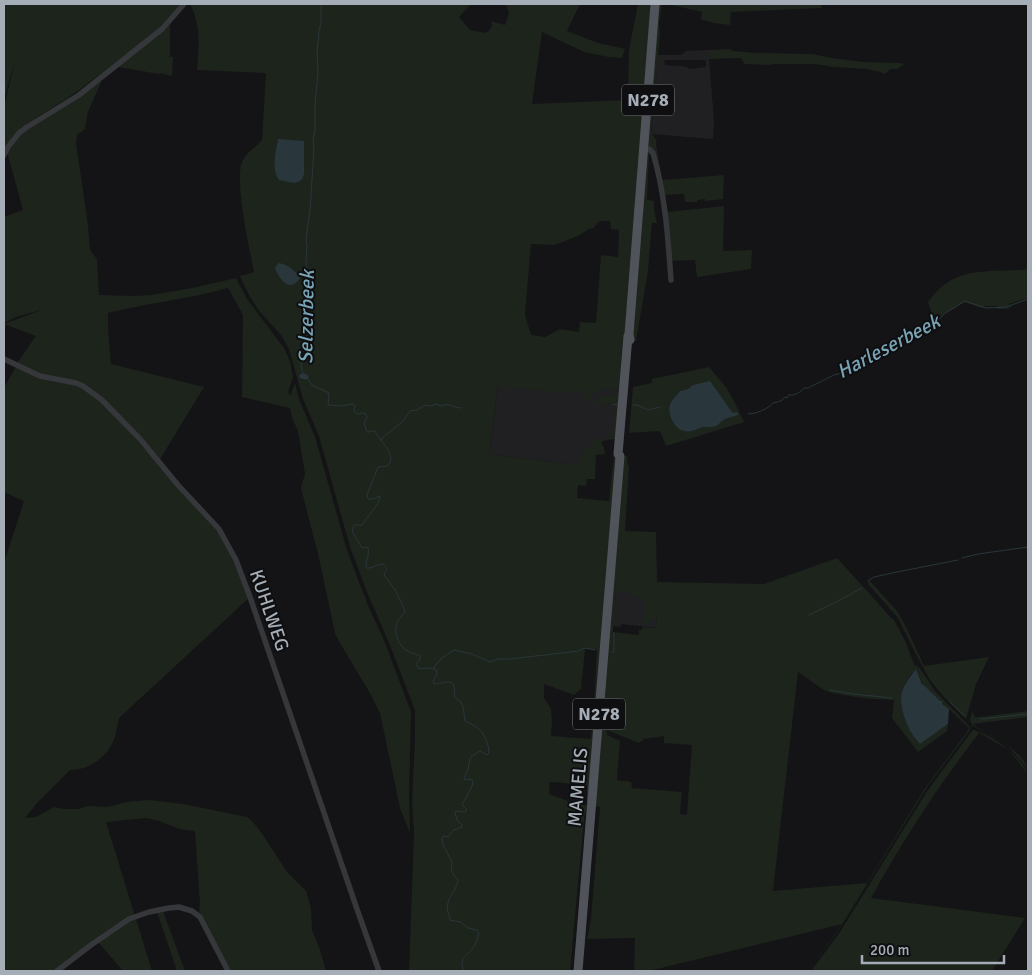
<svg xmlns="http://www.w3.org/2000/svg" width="1032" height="975" font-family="Signika,sans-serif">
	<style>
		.built { fill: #202023; fill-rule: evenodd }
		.green { fill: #1c241c; fill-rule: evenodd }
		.water { fill: #29363b }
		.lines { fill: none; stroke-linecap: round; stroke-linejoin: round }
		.stream { stroke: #29363b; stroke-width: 1 }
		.canal { stroke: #29363b; stroke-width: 5 }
		.street { stroke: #35373b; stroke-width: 5.5 }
		.primary { stroke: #50545a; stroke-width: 9 }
		.labels { text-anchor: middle; stroke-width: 4; stroke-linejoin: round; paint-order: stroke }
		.shield { fill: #0f0f11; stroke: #787e85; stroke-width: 1 }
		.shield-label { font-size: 18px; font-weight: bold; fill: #a5aeb7 }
		.street-label { font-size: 19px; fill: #a5aeb7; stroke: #0f0f11 }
		.water-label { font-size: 20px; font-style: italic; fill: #79a4b5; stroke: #0f0f11 }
	</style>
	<rect width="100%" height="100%" fill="#141416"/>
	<!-- built -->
	<path class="built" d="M709,50V59L714,122L713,139L651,134L658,55H681L686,51ZM664,60H706V67L690,69L686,67L680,66L665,65Z
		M499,381L620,382L615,439H606L585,452L578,464H570L489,454Z
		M616,590L659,595L656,628L622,624L620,627L613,626Z"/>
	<!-- green -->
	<path class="green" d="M4,4H178L180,5L158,29L131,51L75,93L22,127L18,131L4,150V107L15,61L4,99Z
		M190,4H471L459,17L470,30L485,33L490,30L492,25L491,21L505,25L509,13L506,4H580L567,31L598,43L625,49L622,58L609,57L584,52L542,32L532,104L628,100L629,50L638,4H662L659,22L660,34L651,133L657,141L656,143L660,170L649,152L647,200L654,201V210L657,223H652L648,271L636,341L623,340L621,360L620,388C606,389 595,389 587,402L582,401L584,393L582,390H570L569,392H557L498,386L489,454L570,464H578L579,458L581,457L585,449L592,444L593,441L612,436L615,405L592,403C599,396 609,393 619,395L615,439L607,440L601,442L604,448L605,454L596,455L595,479H587L586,486L578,485L577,498L609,501L614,455L627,456V462L629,467L625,531L656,532L657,582L764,584L837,558L870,594L890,617L894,620L905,641L915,666L917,665L918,668L919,667L935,691L969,726L970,729L968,733L929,784L838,931L808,971L842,924L649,971H634L635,938L587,939L591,919L600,807L587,805L584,819L570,971H409L414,835L412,801L415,740V710L389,643L367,592L350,547L319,436L303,399L289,349L281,335L260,312L252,300L248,293L240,276L254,272C250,251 233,176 243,160C247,152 256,147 262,140L266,73L197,70C199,46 201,25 190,4ZM600,221H610L611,229L619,230L618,257L601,255L596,323L580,322L579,332L560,329L545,337L531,335L525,315L531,244L555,245L578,236L589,229L594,228L597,223ZM616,591L630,592L634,596L644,599L645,610L644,625H648L650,620L657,618L656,628L642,627V630H639V635L613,632ZM585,649H597L595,687L591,739L551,736L552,720L551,709L544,698V684L574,695L581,689ZM916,669L923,685L926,687L941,703L949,709L969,728L967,732L925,788L867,883L773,891L798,672C807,677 815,685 824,690C837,696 879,700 894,700L892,718L918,752L947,731L948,724L920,744C916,740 914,736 911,731C900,709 897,687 916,669ZM607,730L639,743L644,739L664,736V743L692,745L687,815L680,814L682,792L632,788L631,782L617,780L620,741L607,735ZM550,782L587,785V805L576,804L549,794Z
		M667,4H821L822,8L731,12L730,25L713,23L701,19L702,12Z
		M170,23V56H167L173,57L172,76L160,73L159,74L118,67Z
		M729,49L733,51L757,53L813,54L832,58L863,62L898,63L905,64L897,69H890L885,74L880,72L867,69L833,67L816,64H776L768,65L745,64L741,58L709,59V50Z
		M102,80L88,112L85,129L77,135L76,143L88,225L90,250L97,259L99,295L135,296L151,295L192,288L236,278L247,299L284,348L290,361L293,377L288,392L289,395L291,394L295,383L299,399L315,437L347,550L369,608L384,640L411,712L409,795L410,833L400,808L380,713L371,695L340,643L335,633L319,558L302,492L301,487L305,474L298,431L293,420L290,408L242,397L243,315L228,288C189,299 148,303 108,313V329L111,364L204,387L159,461L88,386L44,375L17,363L36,336L4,324L44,309L16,317L4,323V217L23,210L7,152L16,139L29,128Z
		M724,175L723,199L705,201V199L697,200V202H685L684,194L664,195L662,180Z
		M724,206L723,251L752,250L751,269L697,277L695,260L671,261L667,212Z
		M1028,269V298L1008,304L1012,307L1006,309H996L998,306H985L982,308L964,302L934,320L928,302C933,296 938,289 944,285C968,266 1001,273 1028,269Z
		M16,366L58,381L60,383L62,381L77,384L101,400L218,531L234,560L249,598L119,718C117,725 117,731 115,737C108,757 90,770 70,770L37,803L25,818L36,817L54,807L64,809H79L88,806L108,807L126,802L149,800L183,804L247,817L253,822L263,835L287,872L306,891L311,908L312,930L320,950L326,971H227L199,914L200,904L195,831L180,829L159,821L146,818L106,822L152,971H123L98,942L56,971H4V563L24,501L4,492V388Z
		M709,367L726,387L734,401L744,422L666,446L660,431L629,433L633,387L652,383V379ZM688,389L724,401L732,412L738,415C733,417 725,418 721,422C720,423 719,424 718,425C714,428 708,427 703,427C699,428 696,430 692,431C683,434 674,426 671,418C666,404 672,401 680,391Z
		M869,580L897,611L906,627L924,666L989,657L976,684L966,719L943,696L930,680L919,660L898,618L868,584Z
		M1028,711V717L973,724C992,740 1018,745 1028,769L1009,747L972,725L970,719L972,712L975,717H979Z
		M974,730C996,738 1017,752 1028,774L1009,750L979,733C939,785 903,840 871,898L1025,918L992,971H811L840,932L928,790L972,731Z
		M163,911L185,971H177L157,912Z"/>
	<!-- water -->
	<path class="water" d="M278,139L304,141V174C301,187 289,182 279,180C271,169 276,151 278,139Z
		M279,263C289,265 294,270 300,278C290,294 279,279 275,268L277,265Z
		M710,381L732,412L738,413V415C733,417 725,418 721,422C720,423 719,424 718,425C714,428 708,427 703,427C699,428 696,430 692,431C682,434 674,426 671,418C666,404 672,401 680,391L688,389L693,385Z
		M916,669L922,684L926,687L940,701H942V704L949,709L948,724L920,744C909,733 901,713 901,697C902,687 910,676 916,669Z"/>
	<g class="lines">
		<!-- stream -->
		<path class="stream" d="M321,4V23L319,31L317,53L318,72L315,104V130L313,139L314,149L310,210L306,239L307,246L306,263L308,282L305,294L303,298L304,314L301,364L302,371L312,385L329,393L328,405L340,406L353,404L355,406L354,411L356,413L358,414L362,413L366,414L367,418L364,423L367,432H368L371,431H375C380,442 394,451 390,463L387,466L378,467L367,495L368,499H373L380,496C379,506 367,516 362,525H354L352,531L362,548L366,547L368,548C370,555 365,561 366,568C372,569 377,564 383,564C390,570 385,569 384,575L396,591L405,611C403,615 400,617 398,621C393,630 397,644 406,650C410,653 415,653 420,656V659L416,664L419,669L426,668L436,669L437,674L433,682L434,684C447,683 457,676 454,697L460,701L463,706L465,721C480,727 488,736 489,753L487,755L480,751L472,756L470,759L468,769L464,778L465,780L469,779L472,780L473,784L462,805L467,810L465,812L456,811L455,813L457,820L462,825V827L454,830L448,837L444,836L442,838L443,845L452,862C451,873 451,872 458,880C457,889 450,895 448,903C446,908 449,914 450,920L461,922L468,928L477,930L479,933C478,938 476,944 472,949C466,957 458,959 464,971
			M613,405L617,404
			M633,405H637L648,410L660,407
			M748,414C756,414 768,409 773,403L781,401L785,397L787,398L789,395C794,396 801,392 804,388H808L834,375L846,372L851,368L867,361L883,353L910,335L932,323L937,322L944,314L965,301L986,308L1006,307L1028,299
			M381,441L382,438L403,421L410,411L417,410L425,405L431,406L435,404L441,406C448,402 454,408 461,408
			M962,558L978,554L1028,547
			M868,581L874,577L897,572L958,560
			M809,615L836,602L862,588
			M612,652H614V633
			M433,668L442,658L454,650L472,654L490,662L498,659H510L579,651L584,648L596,650
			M830,690L853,694L892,698
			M949,701L965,716
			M981,719L1028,714"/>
		<!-- canal -->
		<path class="canal" d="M302,376L306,377"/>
		<!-- street -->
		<path class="street" d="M644,149H649L653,153C665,193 668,237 671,280
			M4,155L8,147L19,133L27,127L79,95L162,29L184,4
			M4,359L40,376L76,383L83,386L102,400L140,439L178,485L219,529L236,560L250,597L358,912L379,971
			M57,971L91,945L129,919L149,912L169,908L179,907L192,911L200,917L228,971"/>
		<!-- primary -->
		<path class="primary" d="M630,340L629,334L655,4
			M578,971L620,456L618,454L628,336L629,334"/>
	</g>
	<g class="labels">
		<!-- shield labels -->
		<g class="shield">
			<rect x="622" y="84.5" width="52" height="31" rx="4"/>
			<rect x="573" y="698.5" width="52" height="31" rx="4"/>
		</g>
		<g class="shield-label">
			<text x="648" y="106">N278</text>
			<text x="599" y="720">N278</text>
		</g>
		<!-- street labels -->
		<g class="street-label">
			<text transform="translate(270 610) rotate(71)" y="7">KUHLWEG</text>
			<text transform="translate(577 787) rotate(-85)" y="7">MAMELIS</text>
		</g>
		<!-- water labels -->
		<g class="water-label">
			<text transform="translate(306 317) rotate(-89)" y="7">Selzerbeek</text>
			<text transform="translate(888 346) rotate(-28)" y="7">Harleserbeek</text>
		</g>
	</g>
	<!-- border -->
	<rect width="1032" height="975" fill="none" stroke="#a5aeb7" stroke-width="10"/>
	<!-- scale -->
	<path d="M862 955v8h142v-8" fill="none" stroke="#a5aeb7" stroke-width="2.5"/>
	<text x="870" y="955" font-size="15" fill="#a5aeb7" stroke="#0f0f11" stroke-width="4" paint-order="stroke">200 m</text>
</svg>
